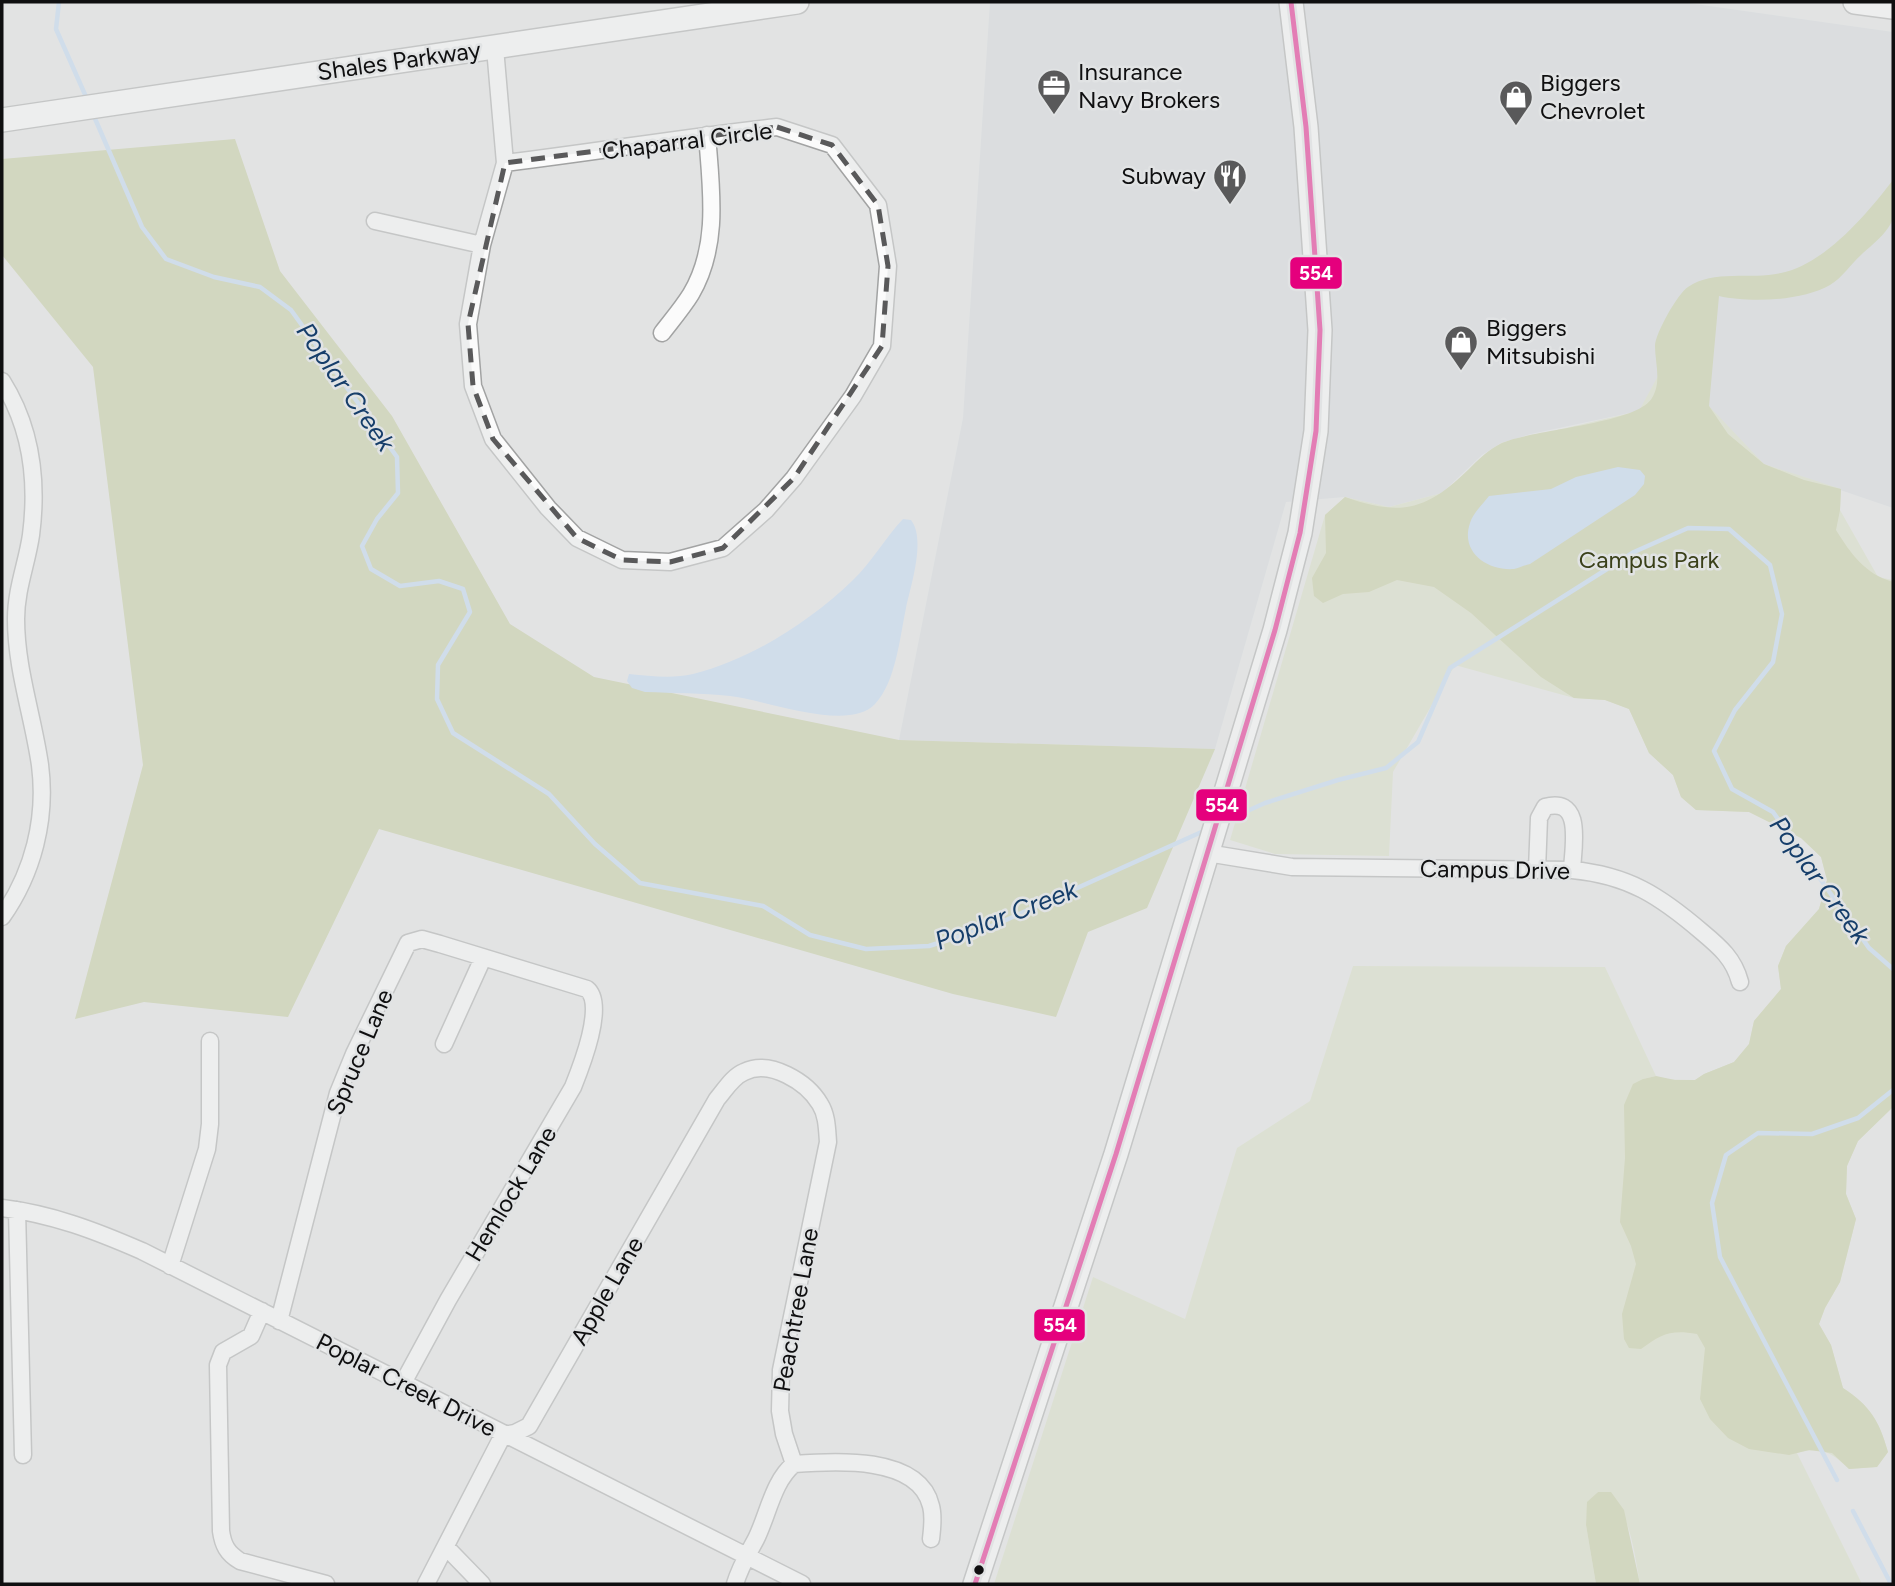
<svg xmlns="http://www.w3.org/2000/svg" width="1895" height="1586" font-family="Figtree,sans-serif">
	<style>
		.built { fill: #d2d6da }
		.green { fill: #d6dcbe }
		.forest { fill: #bfc794 }
		.water { fill: #bbd4f2 }
		.lines { fill: none; stroke-linecap: round; stroke-linejoin: round }
		.stream { stroke: #bbd4f2; stroke-width: 4.5 }
		.street-casing { stroke: #a2a3a3; stroke-width: 19 }
		.secondary-casing { stroke: #a2a3a3; stroke-width: 26 }
		.street { stroke: #fbfbfb; stroke-width: 16 }
		.secondary { stroke: #fbfbfb; stroke-width: 23 }
		.bus-1-casing { stroke: #e1e3e4; stroke-width: 10 }
		.bus-1 { stroke: #e5007d; stroke-width: 5 }
		.marked { fill: none; stroke: #59595a; stroke-width: 5; stroke-dasharray: 14 9; stroke-linejoin: round }
		.bus-dot { fill: #0f0f10; stroke: #e1e3e4; stroke-width: 2.5 }
		.labels { text-anchor: middle; stroke-width: 5; stroke-linejoin: round; paint-order: stroke }
		.street-label { font-size: 24px; fill: #0f0f10; stroke: #e1e3e4 }
		.poi-label { font-size: 24px; fill: #0f0f10; stroke: #e1e3e4; text-anchor: start }
		.park-label { font-size: 24px; fill: #3a4019; stroke: #e1e3e4 }
		.water-label { font-size: 26px; font-style: italic; fill: #163e6a; stroke: #e1e3e4 }
		.line-badge { stroke: #e1e3e4; stroke-width: 2.5 }
		.badge-label { font-size: 19px; text-anchor: middle; font-weight: bold; fill: #fff }
	</style>
	<rect width="100%" height="100%" fill="#e2e3e3"/>
	<!-- built -->
	<path class="built" d="M990,2H1681L1893,32V508L1764,464L1639,411L1531,434L1501,443L1482,455L1442,493L1389,507L1345,497L1286,502L1215,749L899,740L963,418Z"/>
	<!-- green -->
	<path class="green" d="M1659,374L1709,406L1764,464L1841,489L1840,510L1878,577L1893,580V1107L1858,1141L1847,1166L1846,1194L1856,1219L1840,1282L1825,1308L1819,1324L1831,1345L1843,1388C1870,1406 1879,1420 1888,1452L1877,1467L1849,1469C1832,1453 1822,1446 1797,1453L1862,1584H1640C1634,1550 1631,1521 1611,1493L1598,1492L1588,1502L1586,1525L1596,1584H994L1093,1277L1185,1319L1237,1148L1310,1101L1353,966L1605,967L1656,1076L1643,1079L1695,1080L1704,1074L1734,1062L1749,1044L1754,1021L1781,989L1778,966L1786,946L1819,909L1827,880L1821,857L1801,838L1749,812L1696,810L1681,797L1673,775L1649,753L1629,709L1605,700L1574,698L1455,665L1393,772L1389,856L1275,854L1230,840L1325,515L1345,497L1389,507L1442,493L1501,443L1639,411Z"/>
	<!-- forest -->
	<path class="forest" d="M235,139L280,271L392,416L510,624L594,677L899,740L1215,749L1147,908L1088,932L1056,1017L953,994L379,829L288,1017L144,1002L75,1019L143,765L93,367L2,255V159Z
		M1893,180C1893,191 1895,208 1893,218C1889,232 1872,245 1861,255C1851,264 1842,278 1830,285C1802,301 1750,303 1719,296L1709,406L1728,434L1764,464L1804,480L1841,489L1840,510L1836,530C1851,554 1865,574 1893,582V1107L1858,1141L1847,1166L1846,1194L1856,1219L1840,1282L1825,1308L1819,1324L1831,1345L1843,1388C1870,1406 1879,1420 1888,1452L1877,1467L1849,1469L1832,1453L1809,1450L1789,1455L1749,1449L1728,1438L1710,1419L1700,1399L1705,1348L1697,1334C1671,1329 1661,1334 1641,1349L1629,1348L1624,1339L1622,1314L1636,1264L1631,1246L1620,1222L1625,1158L1624,1105L1633,1084L1643,1079L1656,1076L1675,1080H1695L1704,1074L1734,1062L1749,1044L1754,1021L1781,989L1778,966L1786,946L1819,909L1827,880L1821,857L1801,838L1749,812L1696,810L1681,797L1673,775L1649,753L1629,709L1605,700L1574,698L1541,677L1471,613L1434,587L1397,580L1369,592L1343,594L1323,603L1314,596L1312,578L1326,553L1325,515L1345,497C1402,517 1427,510 1469,469C1479,459 1489,449 1502,443C1534,429 1637,424 1652,398C1662,382 1655,363 1655,346C1655,334 1678,293 1688,287C1714,269 1751,280 1781,273C1825,264 1867,214 1893,180Z
		M1598,1492H1611L1624,1510L1640,1584H1596L1586,1525L1587,1502Z"/>
	<!-- water -->
	<path class="water" d="M1618,467L1640,470L1645,476L1644,484L1635,495L1530,564C1525,565 1519,568 1514,569C1487,571 1460,552 1470,523C1473,513 1483,504 1489,496L1551,489L1576,477Z
		M903,519L911,520C926,539 911,585 906,608C900,636 896,682 875,704C848,733 763,699 730,696C702,693 673,693 645,692L632,688L627,681L629,674C650,676 672,679 693,674C752,659 809,622 852,581C872,562 885,538 903,519Z"/>
	<g class="lines">
		<!-- stream -->
		<path class="stream" d="M59,2L56,29L87,99
			M93,114L142,227L166,259L214,277L260,287L291,310L397,457L398,493L377,519L362,546L371,569L400,586L439,581L463,589L470,612L438,665L437,699L453,733L549,794L595,844L640,883L763,906L810,935L866,949L929,946L995,925L1206,830
			M1227,820L1265,803L1338,780L1386,768L1418,742L1450,668L1634,552L1688,528L1729,529L1770,565L1782,614L1773,662L1735,710L1714,751L1732,789L1773,812L1869,948L1893,969
			M1837,1480L1720,1257L1712,1203L1726,1155L1758,1133L1812,1134L1858,1118L1893,1090
			M1853,1511L1891,1584"/>
		<!-- street casing -->
		<g class="street-casing">
			<path id="street" d="M495,48L505,163
				M777,127L832,145L878,205L888,266L882,346L853,396L794,478L766,510L723,548L670,562L622,560L577,538L548,508L493,439L473,386L468,324L482,245L505,163C596,152 686,137 777,127Z
				M375,221L482,245
				M662,333C672,320 683,307 691,294C720,245 711,188 707,135
				M2,381C31,427 38,481 31,535C27,563 16,589 16,619C16,669 33,716 40,765C47,819 33,873 2,917
				M1207,853L1292,867L1572,870C1628,875 1660,896 1702,932C1720,947 1734,959 1740,982
				M1537,870L1539,818L1545,807C1584,796 1573,847 1572,870
				M444,1044L483,958
				M2,1208C52,1214 96,1231 142,1251L802,1584
				M17,1210L23,1455
				M170,1266L207,1149L210,1124V1041
				M262,1311L251,1336L223,1352L218,1365L221,1531C223,1545 227,1553 240,1561L326,1584
				M279,1321L338,1093L354,1054L408,943L422,939L440,944L587,989C606,1004 581,1067 573,1087L448,1300L403,1383
				M794,1464C834,1461 919,1455 931,1506C934,1517 932,1529 931,1539
				M446,1547L482,1584
				M426,1584L503,1435L515,1433L529,1426L717,1099C725,1090 732,1077 744,1072C770,1059 807,1082 820,1104C827,1115 827,1129 828,1142L781,1370L780,1411L784,1434L794,1464C773,1481 768,1515 756,1539C748,1554 740,1567 735,1584"/>
		</g>
		<!-- secondary casing -->
		<g class="secondary-casing">
			<path id="secondary" d="M1855,2L1893,7
				M2,120L797,2
				M975,1584L1116,1154L1275,630L1300,533L1316,431L1320,330L1306,127L1291,2"/>
		</g>
		<!-- street -->
		<use href="#street" class="street"/>
		<!-- secondary -->
		<use href="#secondary" class="secondary"/>
		<!-- bus-1 casing -->
		<g class="bus-1-casing">
			<path id="bus-1" d="M975,1584L1116,1154L1275,630L1300,533L1316,431L1320,330L1306,127L1291,2"/>
		</g>
		<!-- bus-1 -->
		<use href="#bus-1" class="bus-1"/>
	</g>
	<!-- marked area -->
	<path d="M0 0H1895V1586H0ZM777,127L832,145L878,205L888,266L882,346L794,478L723,548L670,562L622,560L577,538L493,439L473,386L468,324L505,163Z" fill="#e2e3e3" fill-opacity=".55" fill-rule="evenodd"/>
	<path class="marked" d="M777,127L832,145L878,205L888,266L882,346L794,478L723,548L670,562L622,560L577,538L493,439L473,386L468,324L505,163Z"/>
	<!-- icons -->
	<defs>
		<g id="office-pin" transform="scale(1.75)"><path d="M0 17L-7.5 6A9.5 9.5 0 1 1 7.5 6Z" fill="#59595a" stroke="#e1e3e4"/><path d="M-6-3h4V-5.5h4V-3h4V5H-6ZM-1-4.5V-3h2v-1.5ZM-6 0V1H6V0Z" fill="#fff"/></g>
		<g id="shop-pin" transform="scale(1.75)"><path d="M0 17L-7.5 6A9.5 9.5 0 1 1 7.5 6Z" fill="#59595a" stroke="#e1e3e4"/><path d="M-5-2.5h2.3a2.7 3.5 0 0 1 5.4 0H5L5.5 6h-11ZM-1.5-2.5h3a1.5 2.3 0 0 0-3 0Z" fill="#fff"/></g>
		<g id="restaurant-pin" transform="scale(1.75)"><path d="M0 17L-7.5 6A9.5 9.5 0 1 1 7.5 6Z" fill="#59595a" stroke="#e1e3e4"/><path d="M-5-6h1v4h1v-4h1v4h1v-4h1v5L-1.5 .5V6h-2V.5L-5-1ZM5-6V6H3V1.5H1.5Q1.5-4 5-6Z" fill="#fff"/></g>
	</defs>
	<g fill-rule="evenodd">
		<use href="#office-pin" x="1054" y="86"/>
		<use href="#shop-pin" x="1516" y="97"/>
		<use href="#restaurant-pin" x="1230" y="176"/>
		<use href="#shop-pin" x="1461" y="342"/>
	</g>
	<!-- markers -->
	<circle class="bus-dot" cx="979" cy="1570" r="6"/>
	<g class="labels">
		<!-- street labels -->
		<g class="street-label">
			<text transform="translate(399 61) rotate(-8)" y="8">Shales Parkway</text>
			<text transform="translate(687 141) rotate(-7)" y="8">Chaparral Circle</text>
			<text transform="translate(1495 870) rotate(1)" y="8">Campus Drive</text>
			<text transform="translate(360 1052) rotate(-67)" y="8">Spruce Lane</text>
			<text transform="translate(511 1194) rotate(-59)" y="8">Hemlock Lane</text>
			<text transform="translate(607 1291) rotate(-60)" y="8">Apple Lane</text>
			<text transform="translate(796 1310) rotate(-80)" y="8">Peachtree Lane</text>
			<text transform="translate(406 1385) rotate(27)" y="8">Poplar Creek Drive</text>
		</g>
		<!-- poi labels -->
		<g class="poi-label">
			<text x="1078" y="80">Insurance<tspan x="1078" dy="28">Navy Brokers</tspan></text>
			<text x="1540" y="91">Biggers<tspan x="1540" dy="28">Chevrolet</tspan></text>
			<text x="1206" y="184" text-anchor="end">Subway</text>
			<text x="1486" y="336">Biggers<tspan x="1486" dy="28">Mitsubishi</tspan></text>
		</g>
		<!-- park labels -->
		<g class="park-label">
			<text x="1649" y="568">Campus Park</text>
		</g>
		<!-- water labels -->
		<g class="water-label">
			<text transform="translate(346 387) rotate(55)" y="9">Poplar Creek</text>
			<text transform="translate(1820 880) rotate(54)" y="9">Poplar Creek</text>
			<text transform="translate(1006 915) rotate(-21)" y="9">Poplar Creek</text>
		</g>
	</g>
	<g class="line-badge">
		<rect x="1289" y="256" width="54" height="34" rx="7" fill="#e5007d"/>
		<rect x="1195" y="788" width="53" height="34" rx="7" fill="#e5007d"/>
		<rect x="1033" y="1308" width="53" height="34" rx="7" fill="#e5007d"/>
	</g>
	<g class="badge-label">
		<text x="1316" y="280">554</text>
		<text x="1222" y="812">554</text>
		<text x="1060" y="1332">554</text>
	</g>
	<!-- border -->
	<rect width="1895" height="1586" fill="none" stroke="#0f0f10" stroke-width="7"/>
</svg>
